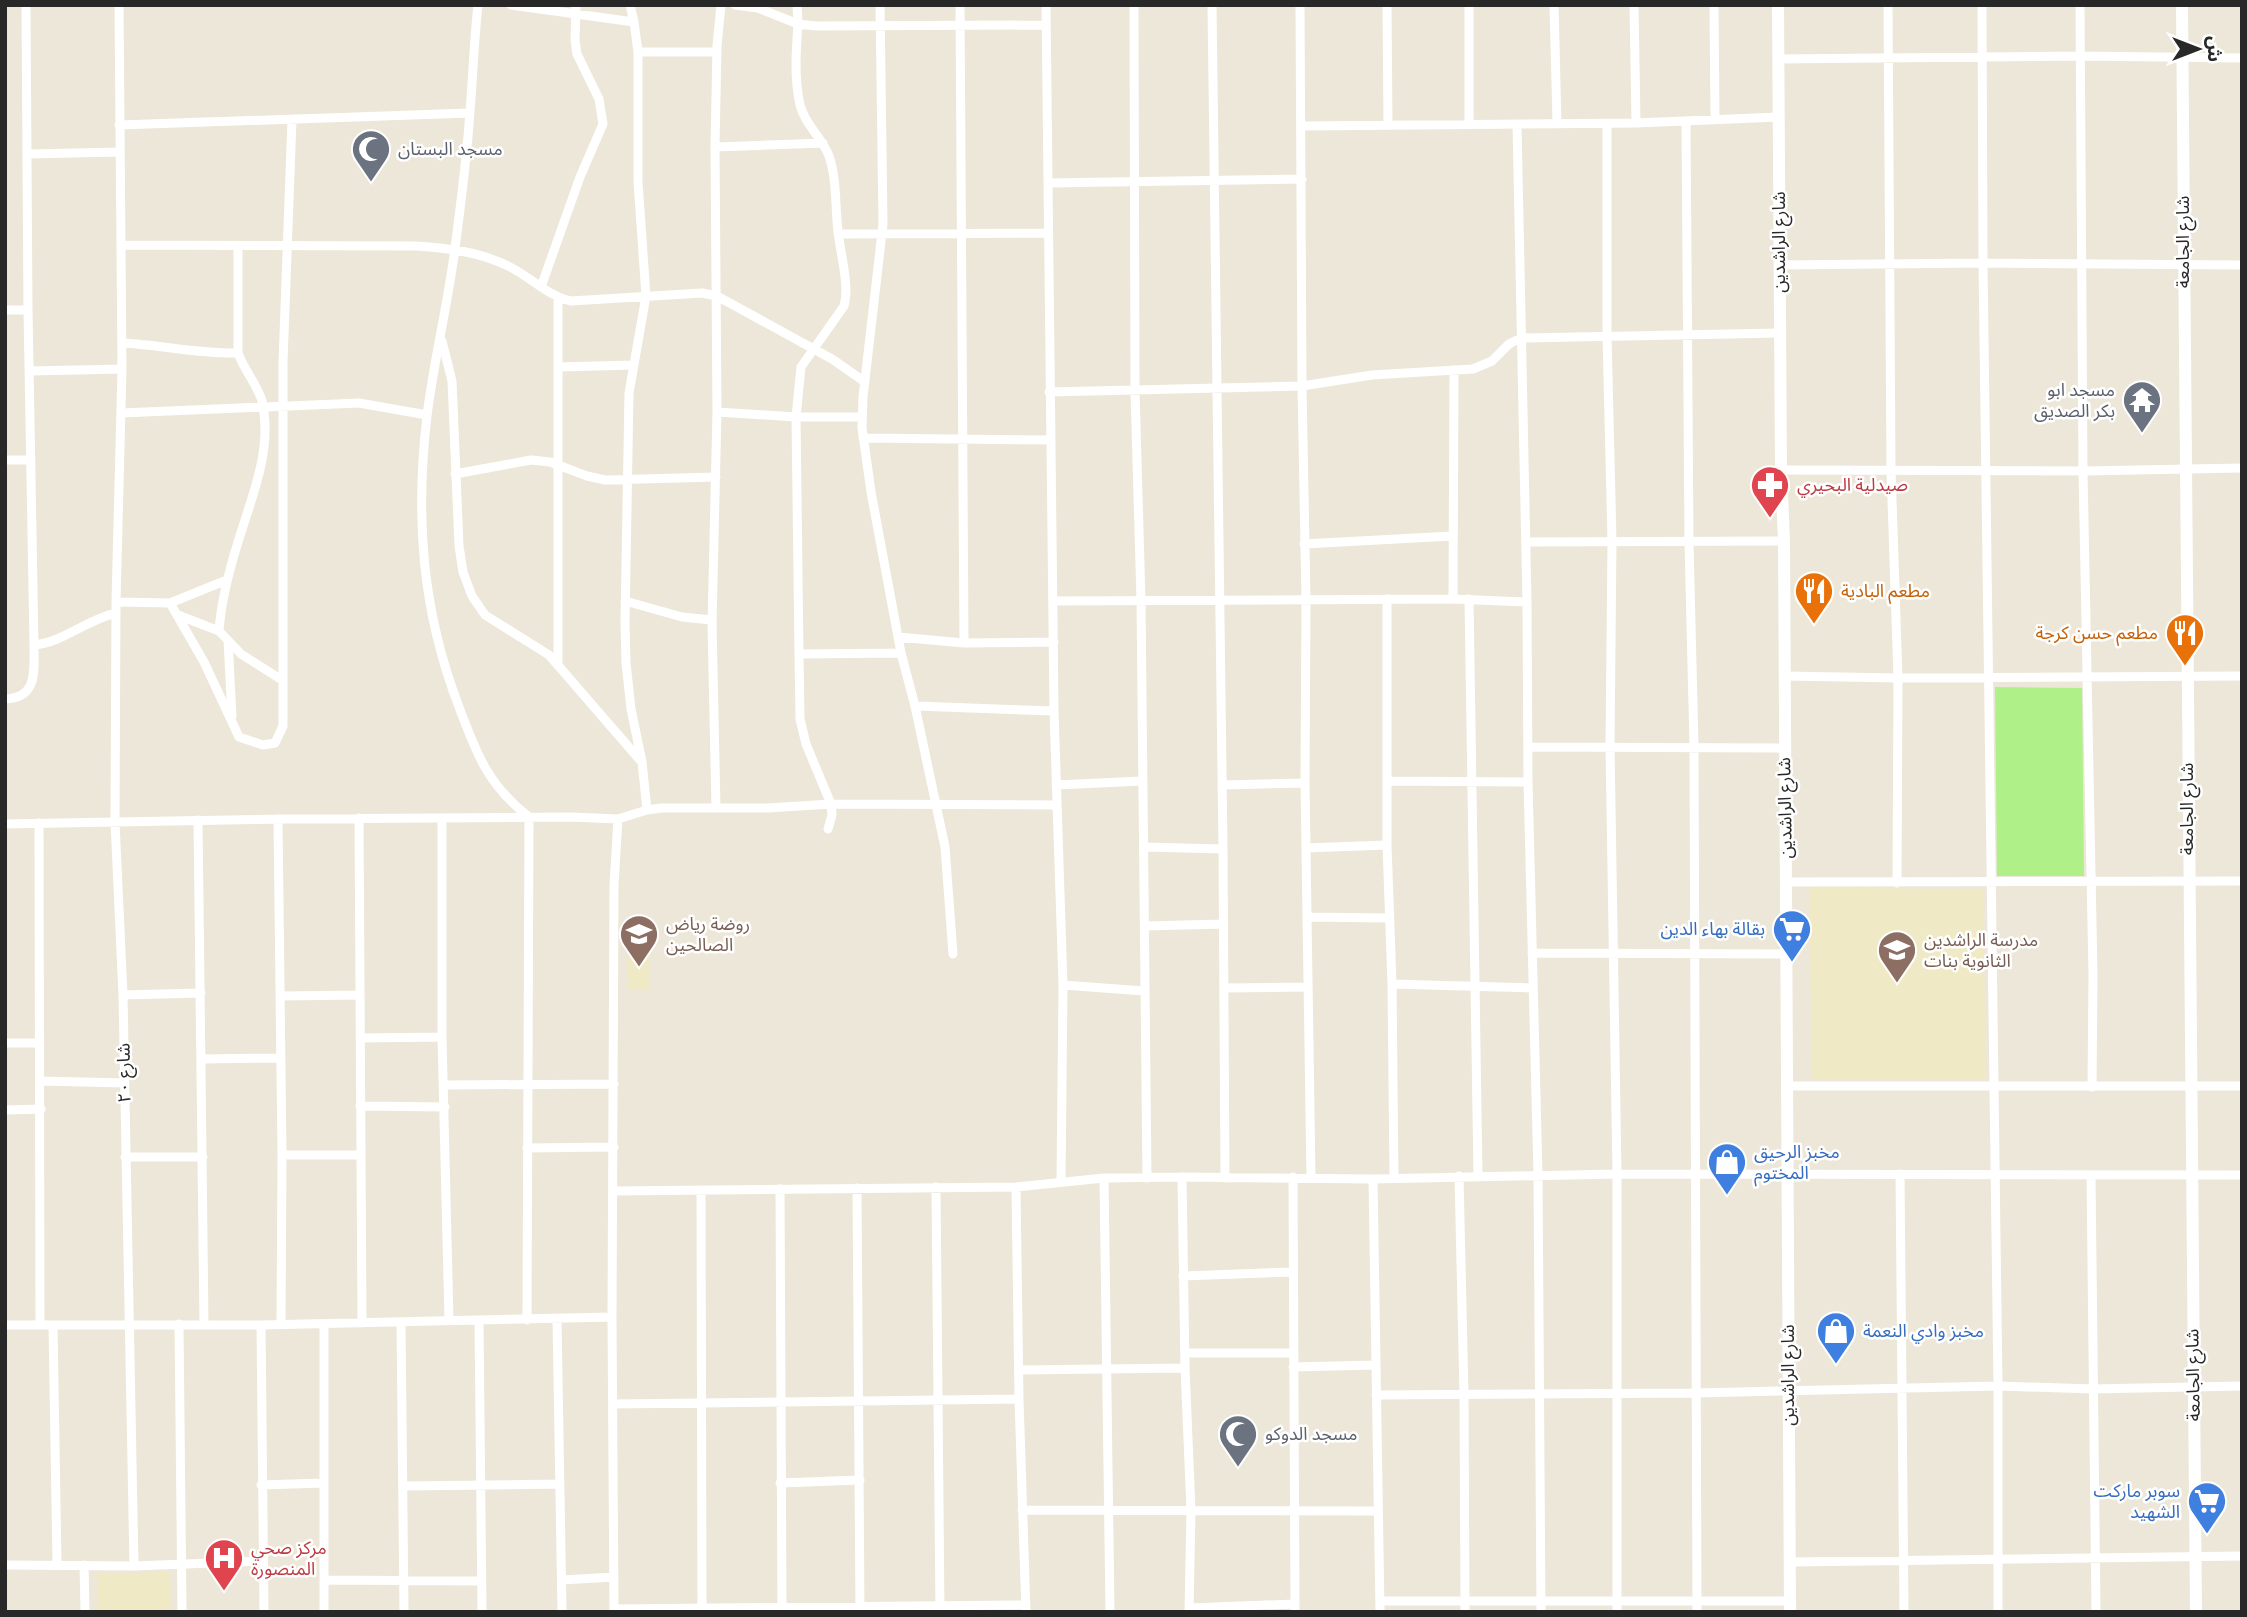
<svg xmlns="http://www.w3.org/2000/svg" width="2247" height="1617" font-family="Overpass,'Noto Sans Arabic',sans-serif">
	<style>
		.education { fill: #efeac5 }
		.pitch { fill: #b0f089 }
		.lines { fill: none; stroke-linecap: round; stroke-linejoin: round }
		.street { stroke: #fff; stroke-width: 9 }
		.secondary { stroke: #fff; stroke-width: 12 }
		.labels { text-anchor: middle; stroke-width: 5; stroke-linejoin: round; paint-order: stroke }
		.worship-label { font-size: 18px; fill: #5b616d; stroke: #fff; text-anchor: start }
		.street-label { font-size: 18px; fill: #282828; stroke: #fff }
		.health-label { font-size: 18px; fill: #be3a42; stroke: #fff; text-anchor: start }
		.food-label { font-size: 18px; fill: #c56008; stroke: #fff; text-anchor: start }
		.education-label { font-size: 18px; fill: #785e54; stroke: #fff; text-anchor: start }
		.shop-label { font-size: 18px; fill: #366cbe; stroke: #fff; text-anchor: end }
	</style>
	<rect width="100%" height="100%" fill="#ece7d8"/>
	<!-- education -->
	<path class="education" d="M1809,887L1983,890L1986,1079L1812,1080Z
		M650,945L649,990H628V946Z
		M170,1572L171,1612H97V1574Z"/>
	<!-- pitch -->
	<path class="pitch" d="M1995,687L2082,688L2084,876H1997Z"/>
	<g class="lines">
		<!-- street -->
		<path class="street" d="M26,5L28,310L34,645
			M119,5L122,369L116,602L115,822L123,995L134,1566
			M478,5C474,40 473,76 470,111C467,157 461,203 455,248C448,304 434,359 427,416C415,518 422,611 459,707C477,755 488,785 529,817
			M511,5L634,22L638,52V182L646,296L629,393L625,623L626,663L631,709L642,762L647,810
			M630,5L634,22
			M735,5L758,8L798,24C796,51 794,78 800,105C805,125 822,137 829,156C837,179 835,207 838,231C840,252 850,286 844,306L801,367L796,417L799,654
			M797,5L798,24L816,26L1046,25
			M880,5L883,224L863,397L862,428L871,492L901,653L915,706L945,847L953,954
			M960,5L964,643
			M1046,5L1054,711L1063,985L1061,1181
			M1134,5L1135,391L1141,600L1147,1178
			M1212,5L1223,849L1225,1178
			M1300,5L1302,386L1306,600L1305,783L1311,1178
			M1387,5L1388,125
			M1469,5V124
			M1554,5L1557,124
			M1634,5L1636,123
			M1714,5L1715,119
			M1888,5L1891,470L1898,678L1897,883
			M1982,5L1983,263L1998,1386V1612
			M2080,5L2083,471L2093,974L2092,1087
			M638,52H717
			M1778,59L2080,56L2242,58
			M1686,121L1689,543L1694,746L1697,1612
			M1607,124V335L1612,541L1610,746L1617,1174V1612
			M119,125L470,113
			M1517,125L1527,602L1528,782L1538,1175L1541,1612
			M1302,126L1636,123L1779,117
			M715,147L823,143
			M27,154L120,152
			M1048,183L1302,179
			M838,234L1048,233
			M122,245L416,246C448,248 480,252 508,266C530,276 547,296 571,301L702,293L717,296L832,359L865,382
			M1779,265L1983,263L2242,265
			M541,287L580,177L603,124L599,99L577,54L575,40L576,5
			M5,310H28
			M442,341L452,381L459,546L463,572L472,596L485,615L549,655L640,760
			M122,343C162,345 199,354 238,353
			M559,367L633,365
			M30,371L122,369
			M1049,392L1302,386L1372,375L1473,369L1492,361L1509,344L1521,338L1780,333
			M717,412L715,147L717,46L721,5
			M122,413L359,403L427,415
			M863,438L1050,440
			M5,460H31
			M1781,470L2083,471L2242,468
			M455,474L531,460L550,462L587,476L605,480L716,477
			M1526,542L1784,541
			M1304,544L1452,536
			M1387,599V845L1392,984L1394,1178
			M1453,599L1454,370
			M1469,599L1478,1176
			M625,601L682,617L712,620
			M1054,601L1453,599L1527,602
			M116,602L170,603L227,580
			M170,603L204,662L239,737L263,745L275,743L283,726V362L292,120
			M178,615L219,631L241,654L282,680
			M219,631C221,601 229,571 238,542C252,496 273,449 262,401C257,384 244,370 238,353V246
			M898,637L964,643L1054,642
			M228,640L232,717
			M558,664V297
			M1784,676L1898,678L2242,676
			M5,699C38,698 34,671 34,645C64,642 86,620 116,613
			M915,706L1054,711
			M1529,747L1784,748
			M1388,781L1528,782
			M1056,785L1142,781
			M1222,785L1305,783
			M716,808L712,624L717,412L796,417H862
			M359,818L362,1323
			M442,818V1037L449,1320
			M278,819L282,1155L281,1324
			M198,820L204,1324
			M39,823L40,1324
			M5,824L286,819L571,817L618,819L647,810L661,808H768L831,804L1057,805
			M828,829L832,815L831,804L806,744L800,719L799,654L901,653
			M1144,847L1223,849
			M1306,848L1387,845
			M1786,882L2242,881
			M1307,917L1389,918
			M1145,926L1223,924
			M1532,953L1786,954
			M1392,984L1533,988
			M1063,985L1144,991
			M1225,988L1307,987
			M123,995L201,993
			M281,996L359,995
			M360,1038L442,1037
			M5,1043H39
			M202,1059L281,1058
			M41,1081L125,1083
			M445,1085L614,1084
			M1788,1086H2242
			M360,1106L445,1107
			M5,1110L41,1109
			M527,1148L614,1147
			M282,1155H361
			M125,1157H203
			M1900,1174L1904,1612
			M2091,1175L2096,1612
			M1459,1176L1464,1394L1465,1612
			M1182,1177L1185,1368L1191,1510L1189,1612
			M1293,1177L1295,1612
			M1104,1178L1110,1612
			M1373,1179L1380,1612
			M936,1187L940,1612
			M1016,1187L1019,1399L1026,1612
			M857,1188L860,1612
			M780,1189L782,1612
			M701,1190L702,1612
			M613,1191L1016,1187L1104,1178L1182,1177L1373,1179L1617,1174L2242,1175
			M1183,1276L1292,1272
			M557,1319L562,1612
			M527,1320L529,817
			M479,1321L482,1612
			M401,1322L404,1612
			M179,1324L182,1612
			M324,1324V1612
			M5,1325H261L612,1317
			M53,1325L57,1564
			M261,1325L264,1612
			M1185,1353H1293
			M1293,1367L1375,1365
			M1019,1370L1185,1368
			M1376,1395L1697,1393L1998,1386L2092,1389L2242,1386
			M613,1404L1019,1399
			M780,1483L860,1480
			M261,1485L323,1483
			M404,1486L559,1484
			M1022,1510L1377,1511
			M1790,1562L2242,1556
			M5,1565L134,1566L262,1561
			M84,1565L85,1612
			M324,1580L481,1581
			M562,1580L614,1577
			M1380,1601H1790
			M1189,1608L1295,1604
			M614,1609L1026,1605
			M614,1612L612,1317L614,885L618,819"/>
		<!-- secondary -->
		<path class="secondary" d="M1778,5L1781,470L1784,541L1790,1612
			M2182,5L2196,1612"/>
	</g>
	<!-- icons -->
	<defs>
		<g id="mosque-pin" transform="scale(2.0125)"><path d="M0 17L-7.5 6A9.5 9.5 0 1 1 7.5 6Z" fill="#6b7280" stroke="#fff"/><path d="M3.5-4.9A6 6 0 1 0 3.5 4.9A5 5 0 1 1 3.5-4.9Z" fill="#fff"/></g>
		<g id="temple-pin" transform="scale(2.0125)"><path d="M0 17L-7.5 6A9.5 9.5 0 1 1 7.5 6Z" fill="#6b7280" stroke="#fff"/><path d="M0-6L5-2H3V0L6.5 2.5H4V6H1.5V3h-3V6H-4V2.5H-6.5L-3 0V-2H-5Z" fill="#fff"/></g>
		<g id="pharmacy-pin" transform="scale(2.0125)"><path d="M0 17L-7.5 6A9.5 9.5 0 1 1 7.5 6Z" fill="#e0444e" stroke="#fff"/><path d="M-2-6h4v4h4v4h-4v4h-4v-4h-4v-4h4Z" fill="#fff"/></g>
		<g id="restaurant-pin" transform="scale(2.0125)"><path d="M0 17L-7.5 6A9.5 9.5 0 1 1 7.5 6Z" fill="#e8710a" stroke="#fff"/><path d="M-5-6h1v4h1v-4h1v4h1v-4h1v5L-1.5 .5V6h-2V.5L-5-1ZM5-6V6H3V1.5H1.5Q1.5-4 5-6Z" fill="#fff"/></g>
		<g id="supermarket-pin" transform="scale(2.0125)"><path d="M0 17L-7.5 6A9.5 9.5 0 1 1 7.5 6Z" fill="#3f7fe0" stroke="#fff"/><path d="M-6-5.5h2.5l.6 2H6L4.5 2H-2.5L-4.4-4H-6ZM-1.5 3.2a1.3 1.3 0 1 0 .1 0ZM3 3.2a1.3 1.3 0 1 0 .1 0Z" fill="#fff"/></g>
		<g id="school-pin" transform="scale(2.0125)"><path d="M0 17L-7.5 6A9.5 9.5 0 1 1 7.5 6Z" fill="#8d6e63" stroke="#fff"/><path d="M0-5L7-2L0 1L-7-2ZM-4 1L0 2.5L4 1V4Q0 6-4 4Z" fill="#fff"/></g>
		<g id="shop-pin" transform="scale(2.0125)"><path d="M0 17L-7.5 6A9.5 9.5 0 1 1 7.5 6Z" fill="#3f7fe0" stroke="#fff"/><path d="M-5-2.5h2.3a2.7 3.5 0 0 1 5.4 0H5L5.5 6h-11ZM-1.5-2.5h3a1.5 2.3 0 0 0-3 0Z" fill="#fff"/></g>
		<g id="hospital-pin" transform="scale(2.0125)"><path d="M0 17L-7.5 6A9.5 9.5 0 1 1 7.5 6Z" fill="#e0444e" stroke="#fff"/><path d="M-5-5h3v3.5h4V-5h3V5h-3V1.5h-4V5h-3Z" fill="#fff"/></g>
	</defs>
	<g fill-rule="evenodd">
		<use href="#mosque-pin" x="371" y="149"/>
		<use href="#temple-pin" x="2142" y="400"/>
		<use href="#pharmacy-pin" x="1770" y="485"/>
		<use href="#restaurant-pin" x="1814" y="591"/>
		<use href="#restaurant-pin" x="2185" y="633"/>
		<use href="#supermarket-pin" x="1792" y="929"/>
		<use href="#school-pin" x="639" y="934"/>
		<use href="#school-pin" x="1897" y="950"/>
		<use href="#shop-pin" x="1727" y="1162"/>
		<use href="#shop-pin" x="1836" y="1331"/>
		<use href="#mosque-pin" x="1238" y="1434"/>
		<use href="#supermarket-pin" x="2207" y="1501"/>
		<use href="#hospital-pin" x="224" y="1558"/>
	</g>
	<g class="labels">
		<!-- worship labels -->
		<g class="worship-label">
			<text x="398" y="155">مسجد البستان</text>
			<text x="2115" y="396" text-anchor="end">مسجد ابو<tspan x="2115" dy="21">بكر الصديق</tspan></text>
			<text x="1265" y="1440">مسجد الدوكو</text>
		</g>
		<!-- street labels -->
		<g class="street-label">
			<text transform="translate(1779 242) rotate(-90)" y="6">شارع الراشدين</text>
			<text transform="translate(2183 242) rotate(-90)" y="6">شارع الجامعة</text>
			<text transform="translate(1785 808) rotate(-91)" y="6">شارع الراشدين</text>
			<text transform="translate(2187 809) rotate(-90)" y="6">شارع الجامعة</text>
			<text transform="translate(124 1073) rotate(-91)" y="6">شارع ٢٠</text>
			<text transform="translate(1788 1375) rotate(-90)" y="6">شارع الراشدين</text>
			<text transform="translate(2193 1375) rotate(-91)" y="6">شارع الجامعة</text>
		</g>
		<!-- health labels -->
		<g class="health-label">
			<text x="1797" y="491">صيدلية البحيري</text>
			<text x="251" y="1554">مركز صحي<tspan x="251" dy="21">المنصورة</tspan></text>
		</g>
		<!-- food labels -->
		<g class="food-label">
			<text x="1841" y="597">مطعم البادية</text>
			<text x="2158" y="639" text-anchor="end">مطعم حسن كرجة</text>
		</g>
		<!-- education labels -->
		<g class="education-label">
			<text x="666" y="930">روضة رياض<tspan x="666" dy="21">الصالحين</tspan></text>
			<text x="1924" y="946">مدرسة الراشدين<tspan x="1924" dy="21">الثانوية بنات</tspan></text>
		</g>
		<!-- shop labels -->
		<g class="shop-label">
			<text x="1765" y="935">بقالة بهاء الدين</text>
			<text x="1754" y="1158" text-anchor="start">مخبز الرحيق<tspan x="1754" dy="21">المختوم</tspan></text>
			<text x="1863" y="1337" text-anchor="start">مخبز وادي النعمة</text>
			<text x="2180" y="1497">سوبر ماركت<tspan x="2180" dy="21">الشهيد</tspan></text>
		</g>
	</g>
	<!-- border -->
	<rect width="2247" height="1617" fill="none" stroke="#282828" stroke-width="14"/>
	<!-- north arrow -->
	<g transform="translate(2198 49) rotate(90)" stroke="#ffffff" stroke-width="5" paint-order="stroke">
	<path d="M0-5L12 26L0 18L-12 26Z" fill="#282828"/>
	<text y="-10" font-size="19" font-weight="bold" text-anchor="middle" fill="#282828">ش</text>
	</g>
</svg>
